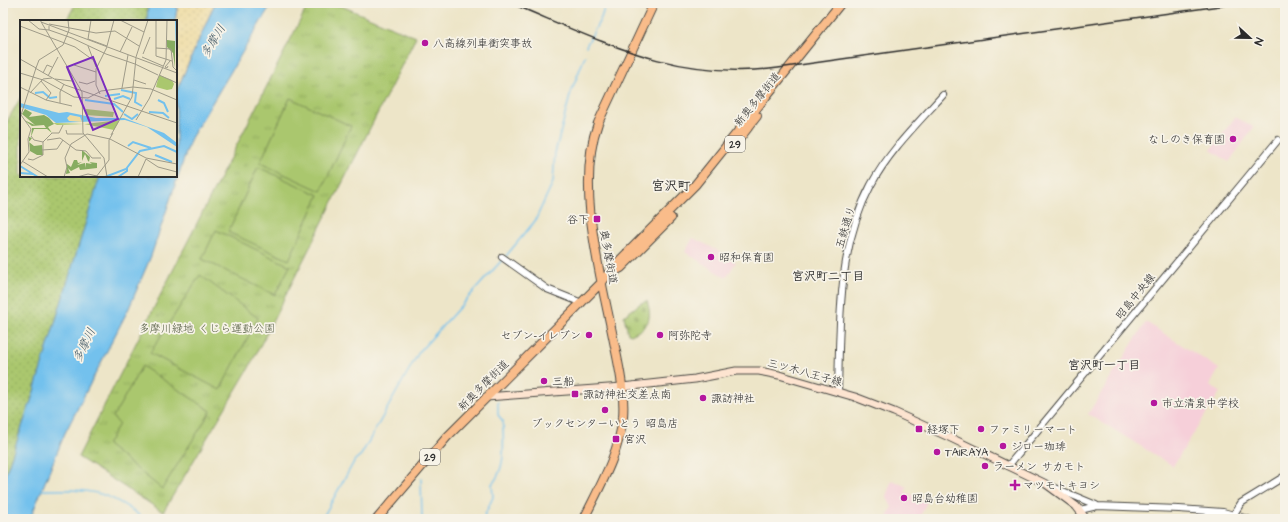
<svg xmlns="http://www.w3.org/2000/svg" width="1288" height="522" font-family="'Architects Daughter','Klee One',sans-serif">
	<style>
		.built { fill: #f6cfd9 }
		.grass { fill: url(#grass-dots); stroke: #6a794c }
		.sand { fill: url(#sand-dots); stroke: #8c8264 }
		.cemetery { fill: url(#cemetery-stones); stroke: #6a794c }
		.park { fill: url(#park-tufts); stroke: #6a794c }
		.pitch { fill: #aac76e; stroke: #6a794c }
		.water { fill: #73c1ed; stroke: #4f768c }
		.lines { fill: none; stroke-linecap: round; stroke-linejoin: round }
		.stream { stroke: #73c1ed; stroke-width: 1.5 }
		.tertiary-casing { stroke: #484743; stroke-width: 8 }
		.secondary-casing { stroke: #484743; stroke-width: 9 }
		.primary-casing { stroke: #484743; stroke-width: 10 }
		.tertiary { stroke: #fff; stroke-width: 6 }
		.secondary { stroke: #fde4d0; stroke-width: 7 }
		.primary { stroke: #f9bc8a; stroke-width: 8 }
		.rail { stroke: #2b2b2b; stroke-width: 1.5 }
		.poi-dot { fill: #b5179e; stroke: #f7f3e8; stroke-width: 1.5 }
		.labels { text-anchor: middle; stroke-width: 3.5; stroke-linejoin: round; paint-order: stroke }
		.shield { fill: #f7f3e8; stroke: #686764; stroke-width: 1 }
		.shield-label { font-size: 10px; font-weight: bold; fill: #2b2b2b }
		.poi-label { font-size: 11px; fill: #2b2b2b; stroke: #f7f3e8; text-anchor: start }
		.street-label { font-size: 11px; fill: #2b2b2b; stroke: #f7f3e8 }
		.park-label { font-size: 11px; fill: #515a3f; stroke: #f7f3e8 }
		.water-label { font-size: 12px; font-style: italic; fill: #415865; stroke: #f7f3e8 }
		.neighbourhood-label { font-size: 12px; font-weight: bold; fill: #2b2b2b; stroke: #f7f3e8 }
		.quarter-label { font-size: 13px; font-weight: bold; fill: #2b2b2b; stroke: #f7f3e8 }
		.inset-river { fill: none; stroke: #73c1ed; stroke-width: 2 }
		.inset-road { fill: none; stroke: #9f9b89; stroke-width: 1 }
		.view { fill: #7b2cbf; fill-opacity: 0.15; stroke: #7b2cbf; stroke-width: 2 }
		.inset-edge { fill: none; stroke: #2b2b2b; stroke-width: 2 }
	</style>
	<defs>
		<pattern id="grass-dots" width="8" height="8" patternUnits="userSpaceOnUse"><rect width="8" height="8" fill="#aac76e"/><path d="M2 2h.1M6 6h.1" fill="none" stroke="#92ab5f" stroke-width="1.8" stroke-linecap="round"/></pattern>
		<pattern id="sand-dots" width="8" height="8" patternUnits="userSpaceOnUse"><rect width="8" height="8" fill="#eeda9e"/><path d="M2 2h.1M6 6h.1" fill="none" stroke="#cb8" stroke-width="1.8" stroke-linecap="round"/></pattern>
		<pattern id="cemetery-stones" width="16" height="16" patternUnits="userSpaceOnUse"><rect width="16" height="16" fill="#aac76e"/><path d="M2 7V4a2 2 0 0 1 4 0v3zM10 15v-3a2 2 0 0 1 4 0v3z" fill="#92ab5f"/></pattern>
		<pattern id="park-tufts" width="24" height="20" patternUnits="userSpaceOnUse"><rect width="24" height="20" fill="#aac76e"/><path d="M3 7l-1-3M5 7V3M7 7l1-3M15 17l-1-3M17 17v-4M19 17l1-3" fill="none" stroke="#92ab5f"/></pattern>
	</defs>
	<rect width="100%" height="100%" fill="#f7f3e8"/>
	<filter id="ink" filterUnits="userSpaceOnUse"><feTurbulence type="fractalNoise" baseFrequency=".025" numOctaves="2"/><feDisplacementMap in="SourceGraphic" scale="8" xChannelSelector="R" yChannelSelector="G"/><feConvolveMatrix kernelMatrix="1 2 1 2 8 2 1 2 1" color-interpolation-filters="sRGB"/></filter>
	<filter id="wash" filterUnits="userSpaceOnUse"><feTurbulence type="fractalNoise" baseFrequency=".012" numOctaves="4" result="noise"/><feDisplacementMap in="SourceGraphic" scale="16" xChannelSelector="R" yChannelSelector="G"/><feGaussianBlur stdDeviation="0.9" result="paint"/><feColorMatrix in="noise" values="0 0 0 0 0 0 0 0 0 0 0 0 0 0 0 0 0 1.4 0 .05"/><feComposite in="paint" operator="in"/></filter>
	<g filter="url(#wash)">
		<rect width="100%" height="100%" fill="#ede5c8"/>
		<!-- built -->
		<path class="built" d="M1235,117L1254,127L1229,162L1211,150Z
			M693,238L717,250L736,262L726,278L685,252Z
			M1146,322L1219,369L1210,385L1220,392L1173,466L1088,414Z
			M892,480L907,487L905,492L927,501L919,519H886L892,507L886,496Z"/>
		<!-- grass -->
		<path class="grass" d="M76,3H148L147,21H66Z
			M21,97V176H100L31,401L3,481V128Z"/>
		<!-- sand -->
		<path class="sand" d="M178,3H215L176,92L175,21Z"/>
		<!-- cemetery -->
		<path class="cemetery" d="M647,301C653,320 648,327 631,335L628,334L624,316L641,303Z"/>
		<!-- park -->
		<path class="park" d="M309,3H334L416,37L249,368L163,512L78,457Z"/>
		<!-- pitch -->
		<path class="pitch" d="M290,98L351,126L321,191L260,163Z
			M258,167L319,195L289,260L228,232Z
			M216,230L290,266L275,295L202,259Z
			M200,275L258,318L220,390L150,353Z
			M142,366L211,411L162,489L107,445L119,424L113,417Z"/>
		<!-- water -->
		<path class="water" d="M148,3H178L175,21H147Z
			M215,3H272L191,138L151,256L129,308L65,433L30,519H3V481L31,401L100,176H176V92Z"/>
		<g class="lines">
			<!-- stream -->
			<path class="stream" d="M586,46L601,18L606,3
				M506,256L535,221L553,182L555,153L571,92L585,56
				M421,479L422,519
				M42,490C87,489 107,489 144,519
				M322,519L355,460L361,455L419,352L503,259
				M483,519L493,497L492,484C507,468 503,442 503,421L498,415V402"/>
		</g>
	</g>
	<g filter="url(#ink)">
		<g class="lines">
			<!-- tertiary casing -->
			<g class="tertiary-casing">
				<path id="tertiary" d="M502,257L547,289L582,303
					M838,392C840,322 837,249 871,185C889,151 918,123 943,95
					M1008,466L1278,140
					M1053,487L1096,505
					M1080,510L1097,506L1179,509L1223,512L1248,519
					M1234,514L1241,503L1285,476"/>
			</g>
			<!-- secondary casing -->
			<g class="secondary-casing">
				<path id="secondary" d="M486,397L622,387L695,379L736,371H759L779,375L855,397L894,412L951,438L1046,484L1076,506L1086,519"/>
			</g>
			<!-- primary casing -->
			<g class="primary-casing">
				<path id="primary" d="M740,138L757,116
					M611,273L621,268L671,218
					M377,519L447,437L602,282L616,264L695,185L841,3
					M584,519C600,486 619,454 623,417C625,392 619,366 614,342C601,276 575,187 598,123L654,3"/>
			</g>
			<!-- tertiary -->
			<use href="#tertiary" class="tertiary"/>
			<!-- secondary -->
			<use href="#secondary" class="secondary"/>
			<!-- primary -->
			<use href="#primary" class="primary"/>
			<!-- rail -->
			<path class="rail" d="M510,3C602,41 674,81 778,68L1241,3"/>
		</g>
	</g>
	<!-- markers -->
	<g class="poi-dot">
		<circle cx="425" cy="43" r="4"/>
		<circle cx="1233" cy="139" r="4"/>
		<rect x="593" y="215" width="8" height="8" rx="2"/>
		<circle cx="711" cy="257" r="4"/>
		<circle cx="589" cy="335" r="4"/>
		<circle cx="660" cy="335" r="4"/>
		<circle cx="544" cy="381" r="4"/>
		<rect x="571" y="390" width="8" height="8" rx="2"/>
		<circle cx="703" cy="398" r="4"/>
		<circle cx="1154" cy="403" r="4"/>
		<circle cx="605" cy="410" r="4"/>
		<rect x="915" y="425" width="8" height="8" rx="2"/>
		<circle cx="981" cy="429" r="4"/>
		<rect x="612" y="435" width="8" height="8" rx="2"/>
		<circle cx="1003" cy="446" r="4"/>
		<circle cx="937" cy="452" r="4"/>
		<circle cx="985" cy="466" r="4"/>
		<path d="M1013 479h4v4h4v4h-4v4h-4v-4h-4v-4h4z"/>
		<circle cx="904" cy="498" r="4"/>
	</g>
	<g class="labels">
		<!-- shield labels -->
		<g class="shield">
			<rect x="725" y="136" width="20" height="16" rx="3"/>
			<rect x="420" y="449" width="20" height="16" rx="3"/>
		</g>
		<g class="shield-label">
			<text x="735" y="148">29</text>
			<text x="430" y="461">29</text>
		</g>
		<!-- poi labels -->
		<g class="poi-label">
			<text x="433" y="47">八高線列車衝突事故</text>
			<text x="1225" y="143" text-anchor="end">なしのき保育園</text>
			<text x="589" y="223" text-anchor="end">谷下</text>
			<text x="719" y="261">昭和保育園</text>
			<text x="581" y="339" text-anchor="end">セブン-イレブン</text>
			<text x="668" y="339">阿弥陀寺</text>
			<text x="552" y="385">三船</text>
			<text x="583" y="398">諏訪神社交差点南</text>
			<text x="711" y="402">諏訪神社</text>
			<text x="1162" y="407">市立清泉中学校</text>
			<text x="605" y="427" text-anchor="middle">ブックセンターいとう 昭島店</text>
			<text x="927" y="433">経塚下</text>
			<text x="989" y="433">ファミリーマート</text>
			<text x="624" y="443">宮沢</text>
			<text x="1011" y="450">ジロー珈琲</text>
			<text x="945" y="456">TAIRAYA</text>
			<text x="993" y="470">ラーメン サカモト</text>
			<text x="1023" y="489">マツモトキヨシ</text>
			<text x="912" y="502">昭島台幼稚園</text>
		</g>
		<!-- street labels -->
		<g class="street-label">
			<text transform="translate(757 99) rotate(-51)" y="4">新奥多摩街道</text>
			<text transform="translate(845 227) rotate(-73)" y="4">五鉄通り</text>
			<text transform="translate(609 257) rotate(80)" y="4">奥多摩街道</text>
			<text transform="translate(1135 296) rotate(-51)" y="4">昭島中央線</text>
			<text transform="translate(805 372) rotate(15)" y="4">三ツ木八王子線</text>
			<text transform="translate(483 385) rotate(-45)" y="4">新奥多摩街道</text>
		</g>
		<!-- park labels -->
		<g class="park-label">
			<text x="207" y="332">多摩川緑地 くじら運動公園</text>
		</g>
		<!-- water labels -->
		<g class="water-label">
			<text transform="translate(213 41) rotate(-59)" y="4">多摩川</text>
			<text transform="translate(84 345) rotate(-64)" y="4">多摩川</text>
		</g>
		<!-- neighbourhood labels -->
		<g class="neighbourhood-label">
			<text x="828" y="280">宮沢町二丁目</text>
			<text x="1104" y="369">宮沢町一丁目</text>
		</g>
		<!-- quarter labels -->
		<g class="quarter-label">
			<text x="671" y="190">宮沢町</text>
		</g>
	</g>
	<!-- overview -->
	<g transform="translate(20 20)">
		<rect width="157" height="157" fill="#ede5c8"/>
		<path d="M100,100L94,110L64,104L37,105L33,103L65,104Z" fill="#aac76e"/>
		<path d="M147,20L155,21V48L153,33L147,27ZM5,89L12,93L9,97L24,95L29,98L34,104L28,107L32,113L27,109H14L11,117L12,108H26L24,105L12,106L4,100L15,105L2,94ZM9,117L12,118L9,122L14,126L22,125L23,135H17L10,131L9,120ZM62,130L70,137L69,142L77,143V148L60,150L59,147L51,151L48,148L50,153L46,154L47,144L51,147L54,140H57L58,143L62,142L57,145L65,143V148L66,143L72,144L68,141L65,134L62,141Z" fill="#87ac61"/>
		<path d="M50,95L60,97L62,102L49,101L46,98Z" fill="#eeda9e"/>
		<path d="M139,55L152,60L154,64L152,69L147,70L136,67ZM66,89L94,92L93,97L66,95Z" fill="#aac76e"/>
		<path d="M0,83L39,93L47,92L76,98H104L144,113L157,123V127L127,107L105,100L36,103L26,95L0,87ZM50,95L60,97L62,102L49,101L47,98Z" fill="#73c1ed" fill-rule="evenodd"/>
		<path class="inset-river" d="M156,0L157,35M101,70L116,73L115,82L122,86M15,73L23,72L30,78L37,77M85,76L100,74M94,79L103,76L110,79M65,80L94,84L103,92M138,80L144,83L148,92M129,92L143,93L149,98M104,94L112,99L118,94M108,126L113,122L131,128M135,135L152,142M0,146L18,157M0,153L13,154M85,157L106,149L120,131L144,126L157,132M98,157L107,151V148"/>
		<path class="inset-road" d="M8,0L19,9L29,10M20,0L62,72L63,113L84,138L87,157M71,0L68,19L87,26M100,0L124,12M136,0V36L152,41M21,2L157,53M29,4L76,13L95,11L119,26M0,6L55,27L73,40M29,6V10L52,18M52,18L86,34L115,44M68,26L76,47M87,26L94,0M136,28L151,29L153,47L157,51M100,32L112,7M123,34L130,17M116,37L128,0M122,37L143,46M0,39L16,48M115,44L138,55M54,45L76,52M148,46L147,48L145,47L150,41M15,48L45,65L157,103M16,48L19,40L43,25L49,10L48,0M0,53L23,60L54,77L68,78L81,71L113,67L131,69L157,80M23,53L27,45L32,47M139,55L157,63M28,56L38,37M35,59L52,61M114,60L126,64M21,61L31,73L26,80M59,62L67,64L75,61M0,67L26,80L52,86M102,68L108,35M10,73L23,59L32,58M80,74L76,65V49L87,27M40,83V72L44,64M116,100L129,79L146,40L147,0M46,110L47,114H64M91,115L112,77L116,38M11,116L14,120L23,122M90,119L126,138L157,144M27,120L40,118L56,130L66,131L72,138H81M22,130L37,129L43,120M8,139L13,140L23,135V122L32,113H39L43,105M126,139L138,147L157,152M2,141L28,157M0,145L9,132L8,119L11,109L1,95L16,48M44,157L47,147L45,138L51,124L67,114L90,119M57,157L68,154L77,156M76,157L89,140V120L93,113M118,157L126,139"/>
		<path class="view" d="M73,37L98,99L73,110L47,47Z"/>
		<rect width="157" height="157" class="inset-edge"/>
	</g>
	<!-- margin -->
	<rect width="1288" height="522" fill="none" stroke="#f7f3e8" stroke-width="16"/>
	<!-- north arrow -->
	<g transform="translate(1250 38) rotate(112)" stroke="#f7f3e8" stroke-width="3" paint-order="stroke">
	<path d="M0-3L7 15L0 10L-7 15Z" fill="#2b2b2b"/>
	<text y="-6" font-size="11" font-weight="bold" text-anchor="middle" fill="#2b2b2b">N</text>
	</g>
</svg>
